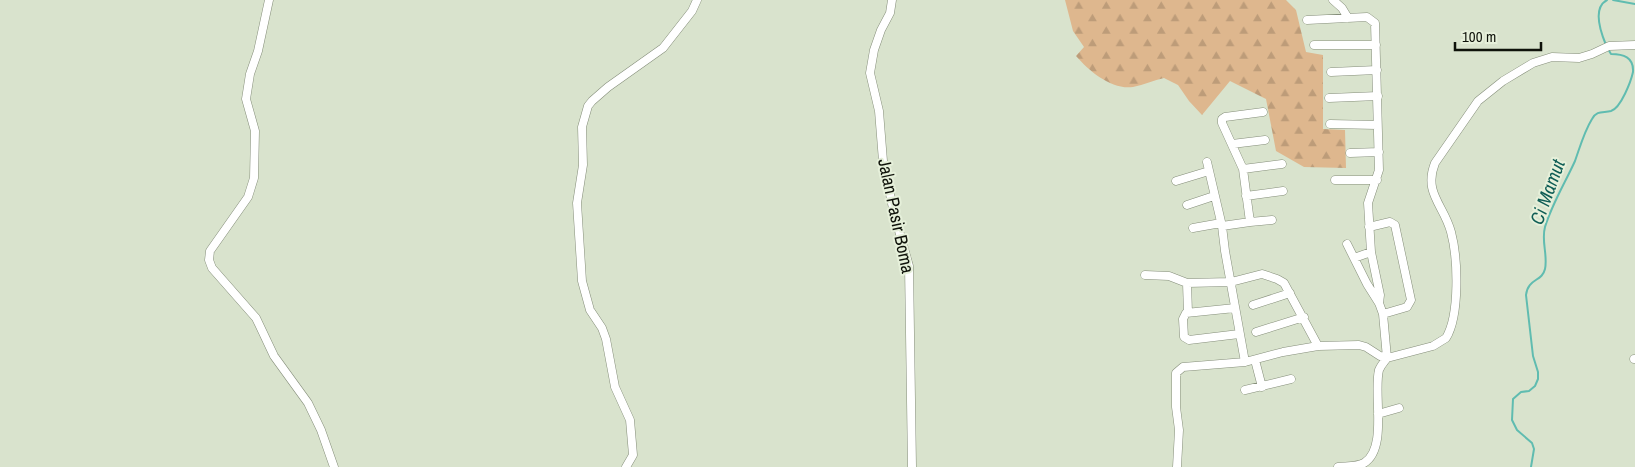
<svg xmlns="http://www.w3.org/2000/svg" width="1635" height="467" font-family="'Archivo Narrow',sans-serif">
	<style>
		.forest { fill: url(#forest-firs) }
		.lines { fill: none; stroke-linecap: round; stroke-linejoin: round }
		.stream { stroke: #60bcb0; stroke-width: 2 }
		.minor-casing { stroke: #858e7a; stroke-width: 9 }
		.minor { stroke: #fff; stroke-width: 8 }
		.labels { text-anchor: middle; stroke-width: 4; stroke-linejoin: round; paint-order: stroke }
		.street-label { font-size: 18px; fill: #0f120a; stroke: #e6f0da }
		.water-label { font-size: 19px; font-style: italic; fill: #0f5d55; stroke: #e6f0da }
	</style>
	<defs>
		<pattern id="forest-firs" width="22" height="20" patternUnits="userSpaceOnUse" patternTransform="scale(1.25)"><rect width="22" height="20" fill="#deb78e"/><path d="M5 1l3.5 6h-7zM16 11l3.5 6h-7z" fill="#bd9c79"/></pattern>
	</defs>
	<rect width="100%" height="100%" fill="#d9e3cd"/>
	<!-- forest -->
	<path class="forest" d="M1065,0H1286L1296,10L1306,52L1323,55V129L1345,130L1346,168L1304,167L1276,151L1266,99L1230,81L1202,115L1189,101L1178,85L1164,78C1154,80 1144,85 1133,87C1112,90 1090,72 1076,56L1084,47L1073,31Z"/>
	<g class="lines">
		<!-- stream -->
		<path class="stream" d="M1613,0L1635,4
			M1606,45C1601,33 1592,8 1607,0
			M1531,467L1534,449L1532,443L1517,430L1512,420L1513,399L1521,392L1529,391L1535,386L1538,379V372L1533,356L1526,295C1528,278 1542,282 1545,269C1548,255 1541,241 1545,227C1552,204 1565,183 1575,161C1580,147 1584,132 1592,119C1597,110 1603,113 1611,111C1621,108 1631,81 1633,72C1634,57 1623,54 1611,54L1608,49"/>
		<!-- minor casing -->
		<g class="minor-casing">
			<path id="minor" d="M269,0L258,51L250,74L246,99L255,131L254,178L248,197L210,251L209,260L212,268L256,318L274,356L308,403L321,430L334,467
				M892,0L890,13L881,30L874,50L870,73L879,111L883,161L894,213L909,266L912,467
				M1333,0L1342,8L1348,18
				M1307,20L1367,17L1375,23L1379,170L1368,203L1371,252L1380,295L1379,303
				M1314,45H1376
				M1331,72L1377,70
				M1329,98L1378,96
				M1330,124L1377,125
				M1232,144L1265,140
				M1350,153L1379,152
				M1207,162L1222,226L1225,251L1245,362
				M1243,169L1282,164
				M1335,180H1377
				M1176,181L1209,171
				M1246,196L1283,191
				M1187,205L1214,196
				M1250,222L1272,220
				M1222,226L1250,222L1243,169L1222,123V119L1225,117L1263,112
				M1369,227L1390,222L1395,225L1411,300L1407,307L1383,314
				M1193,228L1221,223
				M1354,258L1371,252
				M1145,275L1169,276L1187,283L1231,282L1262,274L1277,279L1284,283L1318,346
				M1187,283L1188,313
				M1253,305L1290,293
				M1235,308L1186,313L1183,319L1184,337L1189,340L1239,334
				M1256,332L1304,317
				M1634,359H1635
				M1255,360L1262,387
				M1245,390L1291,379
				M1378,414L1399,408
				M626,467L633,455L630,420L615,387L606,339L602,328L590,310L582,281L577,203L583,165L582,127L588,106L592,101L608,87L663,48L692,11L697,0
				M1177,467L1179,430L1176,407V373L1183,367L1245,362L1283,352L1318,346L1359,345L1366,347L1380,356L1391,357L1433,346L1446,338C1460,315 1458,258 1451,232C1444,205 1423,193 1435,163L1478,101L1503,81L1533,63L1552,57L1579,58L1592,54L1609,46L1635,45
				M1338,467C1346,466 1357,467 1364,463C1388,449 1373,393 1379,370C1381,365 1384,362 1387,358L1383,314L1379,303L1367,284L1347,244"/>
		</g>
		<!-- minor -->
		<use href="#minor" class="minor"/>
	</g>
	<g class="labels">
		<!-- street labels -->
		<g class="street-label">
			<text transform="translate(896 216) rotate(78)" y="6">Jalan Pasir Boma</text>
		</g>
		<!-- water labels -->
		<g class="water-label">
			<text transform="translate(1547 192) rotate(-70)" y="7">Ci Mamut</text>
		</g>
	</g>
	<!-- scale -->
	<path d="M1455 42v8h86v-8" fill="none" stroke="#0f120a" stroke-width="2.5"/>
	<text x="1462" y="42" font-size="15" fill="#0f120a" stroke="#e6f0da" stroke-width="4" paint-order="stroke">100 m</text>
</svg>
